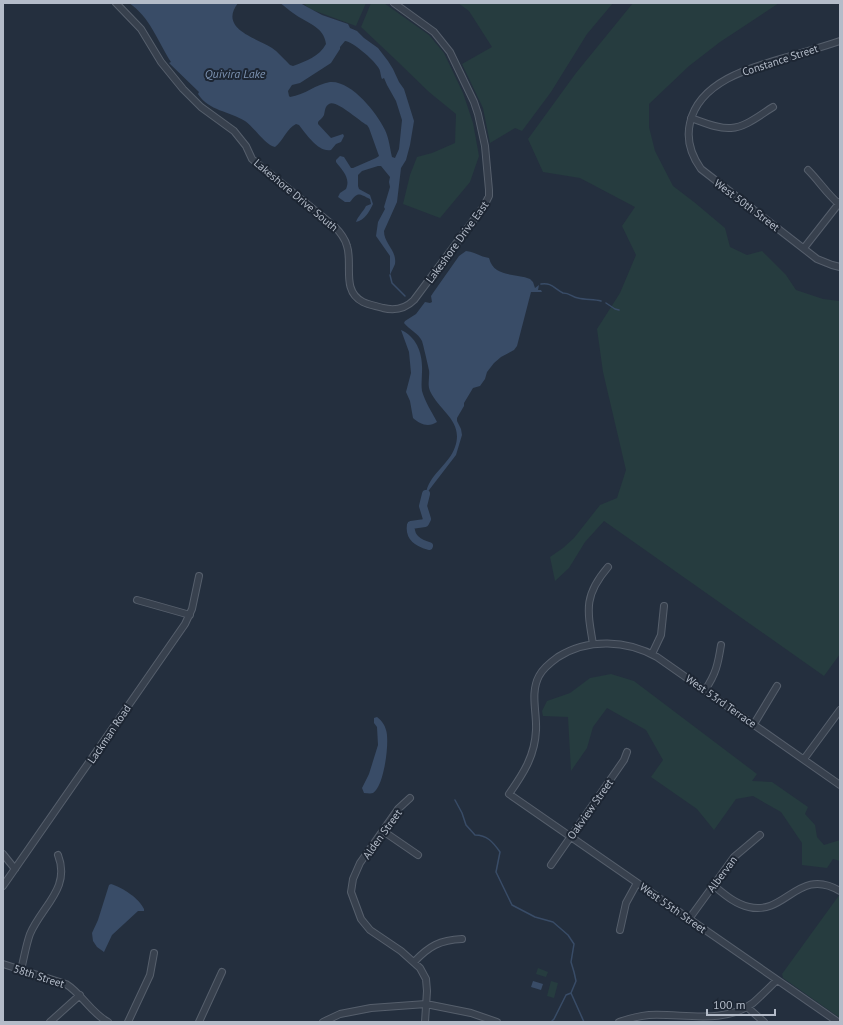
<svg xmlns="http://www.w3.org/2000/svg" width="843" height="1025" font-family="'PT Sans',sans-serif">
	<style>
		.green { fill: #263c3f }
		.water { fill: #394c67; fill-rule: evenodd }
		.lines { fill: none; stroke-linecap: round; stroke-linejoin: round }
		.stream { stroke: #394c67; stroke-width: 1.5 }
		.river { stroke: #394c67; stroke-width: 8 }
		.minor-casing { stroke: #565f6c; stroke-width: 8 }
		.minor { stroke: #38414e; stroke-width: 6 }
		.labels { text-anchor: middle; stroke-width: 4; stroke-linejoin: round; paint-order: stroke }
		.street-label { font-size: 11px; fill: #b4bcc9; stroke: #1d2633 }
		.water-label { font-size: 12px; font-style: italic; fill: #7c92b1; stroke: #1d2633 }
	</style>
	<rect width="100%" height="100%" fill="#242f3e"/>
	<!-- green -->
	<path class="green" d="M303,3H366L356,26L310,9Z
		M371,3H384L429,35L444,53L463,93L473,123L479,156L470,182L440,218L403,204L410,175L417,157L432,153L455,143L456,114L429,92L396,60L361,27Z
		M458,3H613L587,34L551,92L522,131L515,128L490,143L483,108L462,64L492,47L469,11Z
		M633,3H779L720,42L689,66L649,104V127L655,151L673,186L694,202L725,228L730,247L747,255L762,251L786,275L796,290L823,299L840,301V654L824,676L604,521L585,542L569,568L555,581L550,557L563,548L574,538L600,505L617,498L626,470L603,372L597,329L620,293L636,255L622,226L635,207L580,178L543,172L528,139L576,73Z
		M611,674L634,681L757,774L752,781L772,782L808,807L805,814L815,825L817,837L824,845L840,840V861L833,859L827,868L802,865V843L781,812L753,796L736,799L714,830L697,809L651,777L663,760L646,730L607,708L593,727L587,748L571,771L568,717L543,716L542,711L547,701L570,693L590,678Z
		M840,894V1018L783,978L782,974Z
		M538,968L548,972L546,977L536,974Z
		M551,981L558,983L554,998L547,996Z"/>
	<!-- water -->
	<path class="water" d="M129,3H238C218,29 257,38 272,48C277,51 286,61 290,65L293,66C306,61 319,57 326,44C324,26 306,23 293,13C288,10 285,6 280,3H300L322,15L348,24L350,28L357,31L364,38L378,48L388,61L393,69L399,82L404,89L414,121L410,145L406,160L401,168L397,202L384,231C384,244 397,250 395,264C394,267 391,272 390,275V256L376,236L378,222L385,209L384,207L390,187L389,182L390,177L381,166H378L362,171L358,175V186L359,189L370,195L373,204C369,212 365,220 356,222C358,216 363,212 366,206L371,204L370,199C358,193 358,192 350,202H345L338,197L340,193L346,189C351,178 342,170 336,162V160L340,156L344,157L351,168H353L376,158L379,156L369,128L367,125C359,121 336,99 329,104C325,106 325,111 324,115C323,118 319,120 318,122V124L331,138L343,134L344,136L341,142L336,144L331,150C319,153 306,134 299,125L296,124C287,128 283,141 275,147C266,146 254,127 245,121C229,111 209,111 198,94L199,92L169,63L171,62C158,42 150,17 129,3ZM345,41C353,42 373,59 378,67C381,71 380,74 382,79L384,78L387,85L396,101L402,120L399,149L395,158L392,157C390,149 389,138 385,130C377,113 351,80 330,82C316,84 305,95 290,97L289,96L288,91L292,85L300,83L331,63L340,49V47Z
		M466,251C475,252 481,257 489,258C494,278 516,273 530,279L533,282L535,288L539,285L538,290H541L542,292H531L517,346L514,350L501,357L494,363L487,372L485,379L480,386L473,388L464,403V406L457,418V421L461,429L462,435L456,455L426,494C428,475 449,465 455,447C464,421 440,412 430,391C427,384 430,377 429,370C428,365 423,344 422,341C418,333 410,330 404,323L405,321L416,314L425,302L430,303L432,302L431,296L433,293L459,256Z
		M401,330C417,337 423,354 422,372C422,378 421,384 422,391C425,402 432,412 437,422C428,428 420,424 413,418L410,401L406,392L411,373L409,352Z
		M377,717C381,720 385,725 386,730C390,741 384,787 373,793C370,794 367,793 364,793L362,788L369,774L378,745L377,727L374,723V718Z
		M111,884C123,888 139,898 144,909V911H138L112,935L104,952L97,947L93,941L92,933L98,920L109,885Z
		M533,981L543,984L541,990L531,987Z"/>
	<g class="lines">
		<!-- stream -->
		<path class="stream" d="M390,275L392,283L405,296
			M541,284C551,282 555,289 563,293C570,293 572,297 578,298C586,300 594,299 601,301
			M606,303L615,309L619,310
			M455,800L462,813L466,825L475,835C487,835 493,842 500,852L496,872L512,905L535,917L553,922L568,935L574,944L571,962L574,972L576,981L571,993L566,995L554,1019L551,1022
			M571,993L584,1022"/>
		<!-- river -->
		<path class="river" d="M426,494L423,506L427,519L425,523L411,525C409,537 418,543 429,546"/>
		<!-- minor casing -->
		<g class="minor-casing">
			<path id="minor" d="M116,3L141,29L161,62L183,89L201,107L234,131L246,146L252,159L334,226C340,232 345,238 347,246C353,264 341,291 363,302C369,305 377,306 383,308C395,311 405,309 414,300L484,206L489,196V190L485,146L478,114L474,102L450,52L434,32L394,3
				M840,41C822,47 805,52 787,57C752,67 699,81 690,123C686,140 691,155 701,169L817,259L832,265L840,267
				M691,118C703,122 717,129 731,128C746,127 760,115 773,107
				M808,170C819,181 827,194 839,204
				M804,248L840,202
				M137,600L190,615
				M593,644C587,609 584,595 608,567
				M652,654L661,635L664,606
				M705,690C716,674 718,664 721,645
				M754,724L777,686
				M804,759L840,710
				M410,798L398,809L360,863L353,879L351,892L361,919L370,930L401,951L420,968L426,979L427,991L425,1022
				M383,831L418,855
				M3,854L15,869
				M551,865L624,760L627,752
				M713,885C724,894 735,904 749,907C786,916 798,866 840,891
				M3,886L185,624L192,609L199,576
				M689,919L734,857L760,835
				M620,930L626,903L637,883
				M414,962C429,946 440,940 462,939
				M3,964L66,984C82,994 91,1013 108,1022
				M21,970C24,958 26,945 30,934C42,906 71,888 58,855
				M747,1007L764,1022
				M50,1022L80,995
				M128,1022L150,975L154,953
				M199,1022L222,972
				M323,1022L340,1014L371,1008L426,1004L471,1013L497,1022
				M619,1022C628,1019 639,1016 649,1015C683,1013 723,1025 753,1003C761,996 769,988 777,980
				M838,1022L509,794C523,774 535,756 536,730C537,712 530,693 539,676C543,668 551,662 558,657C588,638 627,640 657,657L840,785"/>
		</g>
		<!-- minor -->
		<use href="#minor" class="minor"/>
	</g>
	<g class="labels">
		<!-- street labels -->
		<g class="street-label">
			<text transform="translate(780 60) rotate(-18)" y="4">Constance Street</text>
			<text transform="translate(296 195) rotate(40)" y="4">Lakeshore Drive South</text>
			<text transform="translate(747 205) rotate(37)" y="4">West 50th Street</text>
			<text transform="translate(457 242) rotate(-54)" y="4">Lakeshore Drive East</text>
			<text transform="translate(721 701) rotate(35)" y="4">West 53rd Terrace</text>
			<text transform="translate(109 734) rotate(-56)" y="4">Lackman Road</text>
			<text transform="translate(590 809) rotate(-55)" y="4">Oakview Street</text>
			<text transform="translate(382 834) rotate(-54)" y="4">Alden Street</text>
			<text transform="translate(722 874) rotate(-53)" y="4">Albervan</text>
			<text transform="translate(673 908) rotate(35)" y="4">West 55th Street</text>
			<text transform="translate(39 976) rotate(18)" y="4">58th Street</text>
		</g>
		<!-- water labels -->
		<g class="water-label">
			<text x="235" y="78">Quivira Lake</text>
		</g>
	</g>
	<!-- border -->
	<rect width="843" height="1025" fill="none" stroke="#b4bcc9" stroke-width="8"/>
	<!-- scale -->
	<path d="M707 1009v6h68v-6" fill="none" stroke="#b4bcc9" stroke-width="2"/>
	<text x="713" y="1009" font-size="12" fill="#b4bcc9" stroke="#1d2633" stroke-width="3" paint-order="stroke">100 m</text>
</svg>
